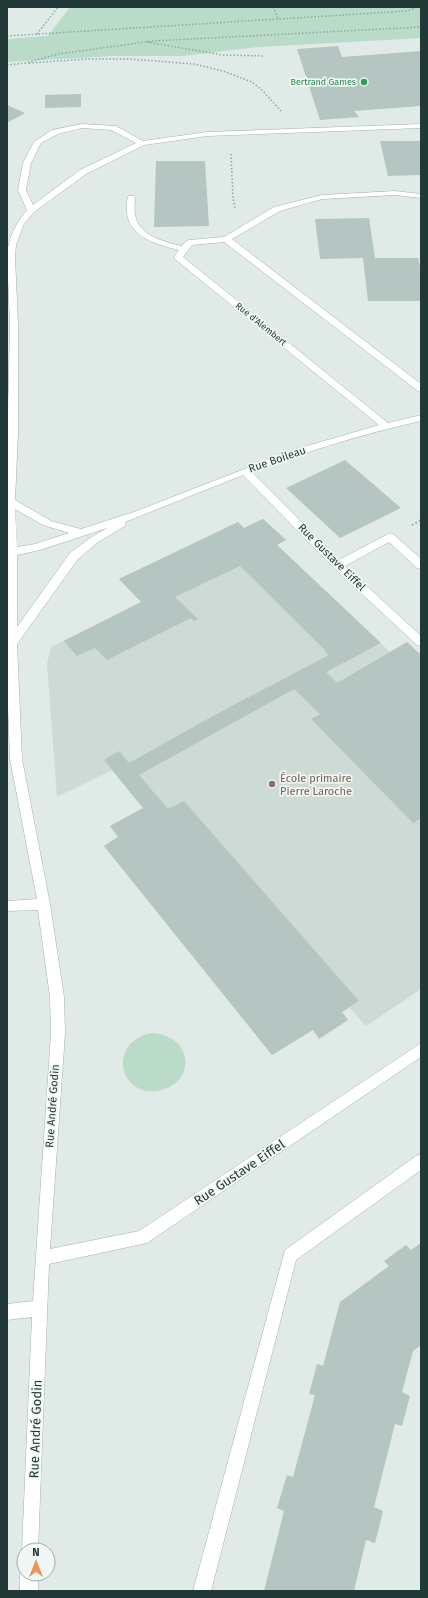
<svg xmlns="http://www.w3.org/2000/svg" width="428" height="1598" font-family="'Fira Sans',sans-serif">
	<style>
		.built { fill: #cedad6 }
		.green { fill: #b9dbc7 }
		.building { fill: #b5c5c1 }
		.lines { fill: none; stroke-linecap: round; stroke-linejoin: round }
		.minor-casing { stroke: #a3b2af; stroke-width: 1 }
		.path-far1 { stroke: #81ada5; stroke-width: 1.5; stroke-dasharray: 1.5 2; stroke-linecap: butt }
		.path { stroke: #81ada5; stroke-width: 2; stroke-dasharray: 1.5 2.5; stroke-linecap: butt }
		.minor { fill: #fff; fill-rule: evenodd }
		.leisure-dot { fill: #2e9e5b; stroke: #f0f7f5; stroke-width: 1.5 }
		.education-dot { fill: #8d6e63; stroke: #f0f7f5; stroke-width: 1.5 }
		.labels { text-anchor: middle; stroke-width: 3.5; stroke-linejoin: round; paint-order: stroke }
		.far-leisure-label { font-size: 9px; fill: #27864d; stroke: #f0f7f5; text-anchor: end }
		.far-street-label { font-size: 9px; fill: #213a37; stroke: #f0f7f5 }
		.street-label { font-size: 11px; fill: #213a37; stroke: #f0f7f5 }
		.education-label { font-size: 11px; fill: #785e54; stroke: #f0f7f5; text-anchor: start }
		.near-street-label { font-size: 13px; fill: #213a37; stroke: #f0f7f5 }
	</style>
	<rect width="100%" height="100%" fill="#e0ebe7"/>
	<!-- built -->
	<path class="built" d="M263,519L286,540L277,545L390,652L407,642L421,655V989L366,1026L349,1007L272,1055L104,846L118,837L110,826L143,808L112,770L57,797L47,664L51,647L141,602L119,579L238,522L244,528Z"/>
	<!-- green -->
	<path class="green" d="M70,7H421V38L258,47L182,56H114L7,62V39L48,36Z
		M152,1033C196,1036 196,1086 156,1091C118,1095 108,1041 152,1033Z"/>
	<!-- building -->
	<path class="building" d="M338,46L342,57L421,51V106L354,111L359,117L320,120L297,49Z
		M81,94V107L45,108V95Z
		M7,105L25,113L7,123Z
		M380,141H421V175L388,176Z
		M156,161H205L209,226L154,227Z
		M369,218L375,258H418L421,271V301H368L363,258L320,259L315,219Z
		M345,460L401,508L340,538L286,488Z
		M263,519L286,540L277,545L381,643L326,672L337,683L407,642L421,655V818L413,823L311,719L320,714L294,689L139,775L168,809L184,801L359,1001L342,1012L348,1020L319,1039L313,1030L272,1055L104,846L118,837L110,826L143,808L104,760L119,751L129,763L211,717L329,655L325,652L326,651L240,566L175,597L198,619L194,621L191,618L107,660L95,648L77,656L64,641L141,602L119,579L238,522L244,528Z
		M421,1243V1345L413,1351L402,1392L410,1396L402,1426L395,1424L374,1507L383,1511L375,1543L366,1540L354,1591H264L284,1511L277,1508L287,1475L293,1477L315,1395L309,1394L317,1364L323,1366L340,1302L389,1266L384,1261L406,1245L411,1250Z"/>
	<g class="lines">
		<!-- minor casing -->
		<g class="minor-casing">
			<path id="minor" d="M82,124L116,126L143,141L207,132L421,124V128L207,136L144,145L86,174L34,212L24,224L16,245L15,257L18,324V433L15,500L51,521L81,529L134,512L293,450L379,425L175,259L174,257L179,250C157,245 126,236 127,209C127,204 127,200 128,196H134L135,198C135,203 134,209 135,214C138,236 165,242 182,246L186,241L189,240L224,237L274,207L322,195L395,191L421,194V198L395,195L322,199L280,211L232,239L421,384V392L418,391L224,242L192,245L183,257L388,423L421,415V421C363,434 307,451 252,472L339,560L390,533L394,535L421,559V569L417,568L389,542L345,566L421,636V646L417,645L334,568L243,475L125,522L126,524L125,526L98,542L78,559L17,644L22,759L50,904L64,997L65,1033L50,1249L139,1231L421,1043V1057L147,1243L49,1264L38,1550H24V1556L22,1550L32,1317L7,1320V1304L33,1301L51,1033L50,997L38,910L7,911V901L37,899L10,759L7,680V458L10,324L7,254C9,237 16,223 27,210L18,190L23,163L34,142L52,130ZM82,128L111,130L136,143L80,170L33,205L26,190L31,163L41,143L58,134ZM15,509L43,525L69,533L35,544L17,547ZM107,528L90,538L70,553L17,627V555L40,550Z
				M421,1154V1170L296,1260L211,1591H193L285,1250L416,1156Z
				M23,1568L24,1574H38V1591H20V1574Z"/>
		</g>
		<!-- path-far1 -->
		<path class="path-far1" d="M273,7L278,18
			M37,34L58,7
			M7,36L407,11L418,7
			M147,42L223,55L265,56
			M29,63L88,59H129L194,64L223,71L252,82L263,91L281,111
			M7,65L26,63L58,54L153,41L421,27
			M231,154L233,198L235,208"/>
		<!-- path -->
		<path class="path" d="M412,525L421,520"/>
		<!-- minor -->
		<use href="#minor" class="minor"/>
	</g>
	<!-- markers -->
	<circle class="leisure-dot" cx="364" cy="82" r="4"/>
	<circle class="education-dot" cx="272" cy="784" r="4"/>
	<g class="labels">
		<!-- far-leisure labels -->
		<g class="far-leisure-label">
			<text x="356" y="85">Bertrand Games</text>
		</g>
		<!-- far-street labels -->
		<g class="far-street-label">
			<text transform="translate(261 324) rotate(39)" y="3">Rue d'Alembert</text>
		</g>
		<!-- street labels -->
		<g class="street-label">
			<text transform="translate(277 459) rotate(-19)" y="4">Rue Boileau</text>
			<text transform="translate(332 557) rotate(45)" y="4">Rue Gustave Eiffel</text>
			<text transform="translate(52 1106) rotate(-86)" y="4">Rue André Godin</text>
		</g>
		<!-- education labels -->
		<g class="education-label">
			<text x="280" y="782">École primaire<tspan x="280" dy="13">Pierre Laroche</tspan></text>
		</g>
		<!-- near-street labels -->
		<g class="near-street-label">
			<text transform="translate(239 1172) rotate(-34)" y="5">Rue Gustave Eiffel</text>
			<text transform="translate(35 1429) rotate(-88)" y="5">Rue André Godin</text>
		</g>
	</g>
	<!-- border -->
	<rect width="428" height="1598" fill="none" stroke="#213a37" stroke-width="16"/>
	<!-- north arrow -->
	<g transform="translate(36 1562)"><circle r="19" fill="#f0f7f5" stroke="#9daba9"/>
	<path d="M0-3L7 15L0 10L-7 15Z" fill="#ee935b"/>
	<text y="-6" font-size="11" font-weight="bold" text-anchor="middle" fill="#213a37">N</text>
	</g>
</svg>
